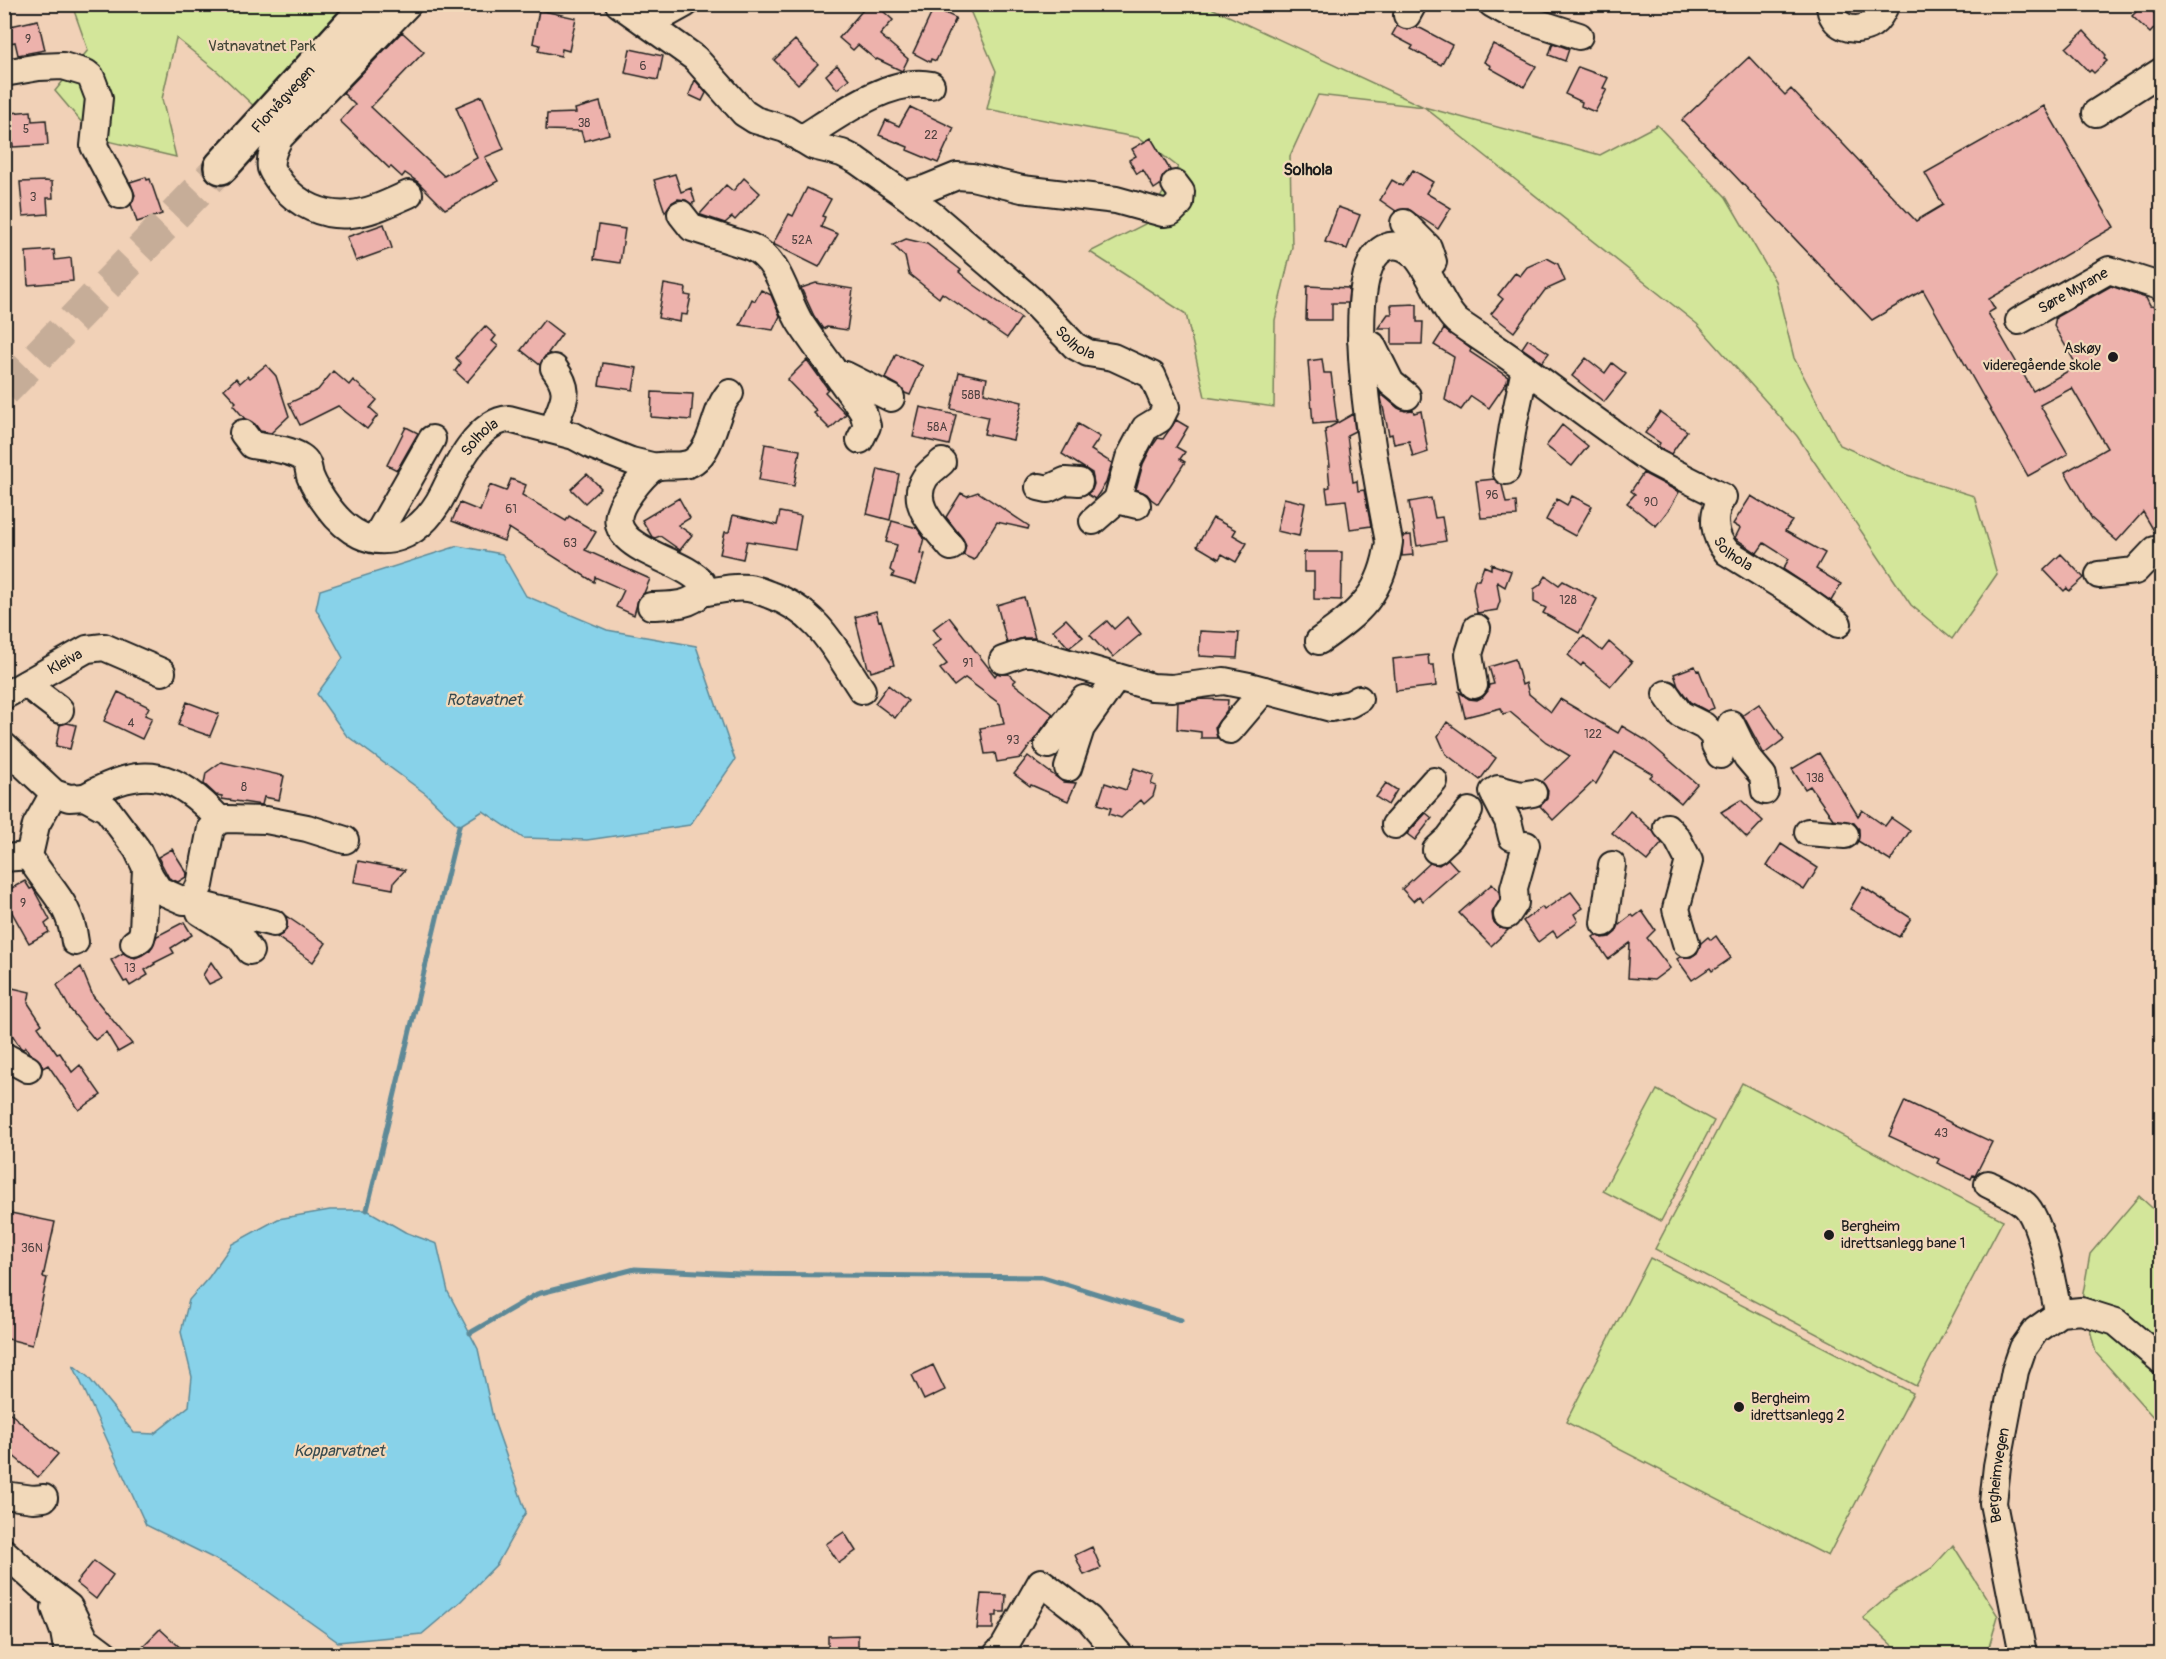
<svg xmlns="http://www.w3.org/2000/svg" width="2166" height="1659" font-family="Pangolin,sans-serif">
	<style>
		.green { fill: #d3e69a; stroke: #78815b; stroke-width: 1.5 }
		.water { fill: #88d2e9; stroke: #5d8997; stroke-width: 1.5 }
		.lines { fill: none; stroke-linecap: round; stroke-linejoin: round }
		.stream { stroke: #5d8997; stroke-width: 5 }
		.building { fill: #edb2ac; stroke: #1c1c1c; stroke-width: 1.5 }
		.major-tunnel { stroke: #c6ad98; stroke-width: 33; stroke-dasharray: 33 16; stroke-linecap: butt }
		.minor-casing { stroke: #1c1c1c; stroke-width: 30 }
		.major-casing { stroke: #1c1c1c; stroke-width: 38 }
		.minor { stroke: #f2d9ba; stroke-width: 26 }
		.major { stroke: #f2d9ba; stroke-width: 33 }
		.poi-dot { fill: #1c1c1c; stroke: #f2d9ba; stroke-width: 2 }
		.labels { text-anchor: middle; stroke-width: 4.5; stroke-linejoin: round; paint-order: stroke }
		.number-label { font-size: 12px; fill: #504240 }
		.park-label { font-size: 15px; fill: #414435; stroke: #f2d9ba }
		.street-label { font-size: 15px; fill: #1c1c1c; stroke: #f2d9ba }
		.poi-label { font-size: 15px; fill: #1c1c1c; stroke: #f2d9ba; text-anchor: start }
		.neighbourhood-label { font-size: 16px; font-weight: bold; fill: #1c1c1c; stroke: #f2d9ba }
		.water-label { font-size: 16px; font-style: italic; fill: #374a4f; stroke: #f2d9ba }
	</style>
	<rect width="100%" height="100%" fill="#f1d1b7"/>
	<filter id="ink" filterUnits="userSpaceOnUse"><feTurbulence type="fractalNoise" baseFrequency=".0167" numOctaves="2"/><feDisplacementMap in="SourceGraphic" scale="12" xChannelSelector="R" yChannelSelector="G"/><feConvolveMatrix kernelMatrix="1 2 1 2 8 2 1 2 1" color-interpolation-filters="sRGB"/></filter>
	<g filter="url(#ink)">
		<!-- green -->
		<path class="green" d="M72,5H355L258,110L217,71L176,38L162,99L176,157L95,138L55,91L88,50Z
			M966,5H1205L1424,107L1600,155L1657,125L1726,197L1775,281L1794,358L1840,445L1904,474L1974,496L1997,574L1952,639L1911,605L1797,436L1697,324L1424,107L1318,95L1290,156L1292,247L1275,320L1274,407L1205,397L1186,314L1090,252L1145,224L1178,167L1140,138L987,109L996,71L968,6Z
			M1742,1083L2003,1220L1916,1386L1655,1249Z
			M1657,1090L1714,1121L1661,1221L1603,1191Z
			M2139,1196L2161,1216V1424L2154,1418L2096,1353L2082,1299L2090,1254Z
			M1650,1258L1913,1393L1828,1556L1566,1422Z
			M1953,1545L1998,1616L1987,1654H1895L1899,1652L1863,1618L1893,1592L1932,1568Z"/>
		<!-- water -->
		<path class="water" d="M458,546L502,554L526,596L607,630L696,646L735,760L690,825L587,840L523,838L483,811L459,826L426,794L346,735L317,694L343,658L316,609L320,590Z
			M330,1210H367L405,1232L437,1244L448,1292L478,1349L493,1418L526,1512L497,1564L461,1601L422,1634L338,1642L237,1570L146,1525L73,1365L88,1377L134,1433L154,1434L189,1406L192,1377L181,1332L189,1300L209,1277L232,1244L278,1219Z"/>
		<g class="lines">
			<!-- stream -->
			<path class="stream" d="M367,1210L459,826
				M470,1333L537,1294L635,1269L740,1274L1043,1277L1181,1320"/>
		</g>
		<!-- building -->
		<path class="building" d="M868,4H875L893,20L880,35L908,59L902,71L877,59L876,60L858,45L853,50L839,38Z
			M2144,4L2162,20L2150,33L2132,16Z
			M934,8L956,18L936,61L931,59L930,62L913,53Z
			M539,10L576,18L569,51L562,49L561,56L538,51L540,45L533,43Z
			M38,20L45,50L18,55L15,42L10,43L6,27Z
			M1397,26L1407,30L1416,27L1422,29L1452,45L1441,65L1411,49L1413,46L1392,35Z
			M2084,31L2106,55L2104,58L2107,61L2094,73L2091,70L2089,72L2066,48Z
			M402,32L424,52L371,107L444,176L477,158L456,107L482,96L504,149L485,157L498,181L445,209L418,182L405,173L402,177L391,167L389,168L340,121L355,105L343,93Z
			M795,40L818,64L798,84L774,60Z
			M1553,43L1569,49L1565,61L1549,55Z
			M1493,44L1536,66L1524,87L1490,68L1491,66L1484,62Z
			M630,49L663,56L658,80L625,73Z
			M1749,57L1785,95L1791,89L1916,221L1943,205L1925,173L2044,106L2114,227L1989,299L1995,309L1988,313L2033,391L2077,366L2054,326L2056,317L2111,286L2146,298L2150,306L2162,308V536H2157L2143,512L2117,541L2092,519L2065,472L2107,448L2072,388L2040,405L2068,454L2028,476L1923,290L1872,320L1682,120Z
			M837,65L849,79L837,89L826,75Z
			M1578,67L1608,78L1603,88L1607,89L1595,112L1581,106L1582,102L1565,94Z
			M695,80L706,93L702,101L689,95Z
			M600,102L609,134L584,141L581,131L546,130L547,114L576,113L575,109Z
			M910,107L954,128L938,163L907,150L908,147L879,135L886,120L899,126Z
			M31,111L32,121L46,120L48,145L13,147L10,113Z
			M1151,138L1170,170L1162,178L1160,185L1154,189L1143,170L1137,174L1129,160L1136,156L1132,149Z
			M1413,170L1433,182L1426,193L1451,208L1438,229L1408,209L1396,211L1380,200L1392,180L1402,186Z
			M675,174L681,192L691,188L695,202L691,204L686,200L678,199L671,203L665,212L654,180Z
			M146,177L147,180L150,179L162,214L137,222L131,204L135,195L130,182Z
			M744,178L760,193L735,220L732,217L725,223L701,215L700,214L726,185L733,191Z
			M46,181L52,182L53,198H47L48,214L23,216L20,182Z
			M807,188L831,199L822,216L825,217L821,227L838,234L819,267L773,244L789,214L793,216Z
			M1338,207L1360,215L1347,249L1325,242Z
			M384,224L392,248L356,261L347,237Z
			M599,225L625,229L620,263L594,259Z
			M906,239L927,244L961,270L959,272L973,284L1021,318L1007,338L942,293L939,298L909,274L905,257L893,245Z
			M54,250L55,260L71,258L73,281L28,285L26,252Z
			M1547,258L1558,264L1565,281L1545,290L1514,332L1491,314L1503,299L1498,295L1515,273L1520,276L1527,267Z
			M816,283L853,289L847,330L827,327L823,329L814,316L801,288Z
			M664,284L686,288L685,295L691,296L687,315L681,314L680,322L658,318Z
			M1307,286L1349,288L1348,303H1332V320H1306Z
			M761,290L771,295L780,316L773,330L740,325L752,299L755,301Z
			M1417,304V322H1423L1422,344H1392V328H1378L1388,314H1392L1391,305Z
			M544,320L562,334L548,353L550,354L545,356L540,365L521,350Z
			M485,326L496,336L492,341L498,346L467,382L455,371L461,363L456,358Z
			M1444,329L1471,349L1470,352L1508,377L1507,382L1489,408L1471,396L1461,410L1445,400L1454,357L1434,345Z
			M1528,339L1549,353L1542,362L1522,348Z
			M896,354L923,366L910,395L905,393L898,385L885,378Z
			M1586,358L1605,373L1612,363L1626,374L1604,402L1572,376Z
			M1322,359L1324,373H1331L1337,422L1313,424L1308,361Z
			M807,360L828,389L825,392L846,414L830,429L814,413L817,411L787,380Z
			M603,363L637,368L633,390L599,385Z
			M266,365L276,376L289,416L271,433L260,431L255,424L245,419L233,405L236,402L224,389L236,378L240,383L248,376L250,378Z
			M333,371L349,385L353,380L377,400L370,408L378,415L367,429L338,406L300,425L289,403L318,390Z
			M959,372L987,378L984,393L1022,402L1013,440L984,434L988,417L951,409Z
			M652,392L693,394L691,420L651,417Z
			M1380,393L1398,408L1405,411L1413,410L1414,413L1421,411L1428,452L1413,457L1409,441L1394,444L1392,434L1389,435Z
			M920,407L956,415L949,445L913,437Z
			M1660,412L1687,431L1671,454L1658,447L1660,443L1645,433Z
			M1353,414L1355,431L1347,435L1353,482L1357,481L1358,491L1364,490L1371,526L1350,529L1346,500L1328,502L1326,488L1330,487L1328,466H1330L1325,430Z
			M1176,420L1188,427L1176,447L1185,452L1180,459L1185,462L1158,504L1151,499L1147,494L1136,489L1143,464L1151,448L1158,438L1163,439Z
			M1078,424L1100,437L1091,450L1112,463L1106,483L1095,499L1087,494L1092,490L1094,484L1092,473L1062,454Z
			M1562,425L1588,446L1572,466L1546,446Z
			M406,427L418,433L397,470L387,465Z
			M765,444L800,450L794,486L759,480Z
			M878,469L899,474L890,520L867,514Z
			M1643,473L1679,492L1670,508L1656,526L1627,503L1635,494L1631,491Z
			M587,474L601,488L585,503L571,489Z
			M511,479L526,485L522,495L566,521L569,516L596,532L585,550L650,579L644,593L638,600L634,615L616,607L624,590L595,577L594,582L509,528L504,541L452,521L460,503L480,511L490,485L506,491Z
			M1494,479L1502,485L1506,503L1516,502L1517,516L1481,518L1476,481Z
			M978,492L1029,526L1028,529L997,522L974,560L963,555L966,545L963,539L946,517L961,493L967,496Z
			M1572,496L1592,506L1575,536L1546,520L1557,499L1567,505Z
			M1751,496L1792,521L1785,531L1825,553L1816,569L1841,584L1831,601L1783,569L1789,559L1764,543L1757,553L1735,538L1740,528L1733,524Z
			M679,498L690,518L678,525L692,535L680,550L660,536L655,538L652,537L642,520Z
			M1284,498L1305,503L1299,536L1277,531Z
			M1431,498L1435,518L1442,517L1446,541L1417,546L1409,502Z
			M780,512L801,516L795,549L747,541L743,559L720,554L725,532H729L733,515L777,525Z
			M1213,518L1236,530L1233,535L1247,543L1236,562L1222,554L1219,559L1197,546Z
			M892,521L917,528L924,538L920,553L925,554L916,584L892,577L894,573L890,570L897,545L886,542Z
			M1411,535L1413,555L1402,556L1403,536Z
			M1304,552H1342L1341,600L1314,599V572H1304Z
			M2061,554L2084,578L2069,591L2067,588L2064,591L2044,570Z
			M1491,564L1511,571L1505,587L1497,582L1500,601L1497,610L1477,613L1473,588L1475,580H1479L1484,566L1491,569Z
			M1546,576L1559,585L1563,581L1597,599L1579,633L1543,613L1546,608L1534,602V589L1540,585Z
			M1024,597L1035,638H1023L1007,643L997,605Z
			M876,611L879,621L881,620L894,665L871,672L870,668H868L855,617Z
			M949,617L995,676L997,673L1008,674L1016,680L1013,683L1053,714L1021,758L997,762L995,753L985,754L980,728L1004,724L1000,704L965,678L954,686L940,669L947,664L932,646L941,639L933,629Z
			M1127,617L1141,634L1113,657L1107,650L1105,652L1090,635L1107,621L1114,629Z
			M1066,619L1083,637L1069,648L1053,630Z
			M1200,631L1239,633L1237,658L1199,656Z
			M1584,636L1602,651L1609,642L1632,662L1611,686L1583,663L1581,666L1568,655Z
			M1428,655L1429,665H1434L1436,686L1396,691L1393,659Z
			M1515,659L1522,685L1526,683L1529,694L1551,712L1560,699L1618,733L1622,726L1647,741L1697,784L1681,803L1650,777L1653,774L1615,752L1596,784L1593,782L1553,820L1540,806L1547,799L1548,791L1542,782L1570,756L1546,742L1510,712L1503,714L1501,708L1465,717L1459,692L1469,699L1477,700L1483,697L1488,691L1489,685L1494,684L1489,667Z
			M1695,666L1697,671L1699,670L1714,708L1707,711L1690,702L1678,686L1674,674Z
			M888,685L908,701L895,718L875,703Z
			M118,692L149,707L145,715L152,718L142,739L104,721Z
			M1202,699L1228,700L1227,710L1215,727L1217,738H1201V732L1177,729L1178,702Z
			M187,702L219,714L210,736L178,725Z
			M1759,704L1784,739L1764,754L1743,715Z
			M1447,722L1496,758L1480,780L1446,754L1438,736Z
			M67,723L76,725L70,749L56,746L60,725Z
			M1819,753L1858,816L1862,810L1885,826L1891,818L1910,831L1890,861L1858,841L1859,829L1854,823L1833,819L1810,786L1805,789L1792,769Z
			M1028,756L1063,782L1076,783L1068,801L1031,785L1030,786L1014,774Z
			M221,762L284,776L279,800L264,797L262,805L222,799V796L216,795L204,784L206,773Z
			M1134,768L1154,775L1151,784L1156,786L1153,796L1144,804L1141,800L1121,818L1109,814L1111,808L1098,804L1105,783L1126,790Z
			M1386,783L1397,790L1388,805L1376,797Z
			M1741,800L1763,821L1747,838L1721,812Z
			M1630,811L1652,830L1662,843L1647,861L1612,833Z
			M1426,813L1432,818L1415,840L1407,834Z
			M1781,844L1818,868L1804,890L1767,866Z
			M172,849L187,873L186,877L178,882L169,878L158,857Z
			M1448,859L1458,870L1423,901L1419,896L1413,901L1402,889L1430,863L1439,865Z
			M358,861L405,870L394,882L393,889L354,882Z
			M25,881L30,889L33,888L34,890L50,920L45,924L49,932L29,943L4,898V892Z
			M1492,884L1499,892L1500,899L1492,913L1493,921L1499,928L1509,929L1491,946L1459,913Z
			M1863,887L1911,918L1899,937L1850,909Z
			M1571,892L1583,908L1574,914L1578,921L1557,937L1553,931L1538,942L1523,921L1542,907L1544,910Z
			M1642,911L1655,930L1647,938L1670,968L1654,980L1628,978L1630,943L1608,959L1593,937L1596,935L1603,938L1610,937L1616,932L1619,925L1632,915L1634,917Z
			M286,916L326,943L313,962L277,937L283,934L287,927Z
			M184,922L192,935L171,948L174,953L154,963L155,964L145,970L148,975L130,986L127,981L124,982L111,960L123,953L135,958L142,955L150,950L157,936Z
			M1716,936L1731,958L1712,971L1710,968L1692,980L1677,959L1680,957H1691L1697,953L1701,943L1708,937L1711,940Z
			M211,962L222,978L209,984L203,975Z
			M81,967L93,996L132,1044L118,1052L106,1032L95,1040L70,1009L57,985Z
			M8,987L30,992L28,1003L42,1024L38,1027L57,1054L60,1053L72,1072L80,1065L101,1095L79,1110L48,1065L43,1068L40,1061L29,1053L26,1047L23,1049L20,1047L4,1022V1000Z
			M1905,1101L1992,1142L1975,1176L1973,1175L1971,1179L1937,1163L1939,1159L1889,1136Z
			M6,1212L55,1222L43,1277L47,1278L32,1345L4,1338V1219Z
			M933,1365L945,1390L924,1400L912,1375Z
			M4,1408L58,1454L38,1477L4,1448Z
			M844,1532L856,1551L839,1563L826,1544Z
			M1092,1547L1101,1568L1084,1575L1075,1555Z
			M94,1561L113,1575L96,1599L76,1583Z
			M981,1594L1006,1595L1005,1612H997V1616H993V1629H977Z
			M160,1629L187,1654H153L143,1646Z
			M858,1635V1654H828V1636Z"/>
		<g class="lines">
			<!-- major-tunnel -->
			<path class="major-tunnel" d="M4,391L221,167"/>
			<!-- minor casing -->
			<g class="minor-casing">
				<g id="minor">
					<path d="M408,4L280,137C275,146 269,157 271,168C273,174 278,179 281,184C298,205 324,217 351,214C372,212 391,202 409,194"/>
					<path id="s1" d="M619,4L695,58L744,113L755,120L785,129L813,146L842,153L856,160L904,194L936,218L1029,298L1075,346L1088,353L1113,357L1152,375L1166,407L1160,419L1145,428L1129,458L1117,500"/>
					<path d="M1492,4L1510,14L1579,36"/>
					<path d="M1830,4C1830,27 1855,35 1872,24C1879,19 1882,12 1886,4"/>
					<path d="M1407,15L1413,4"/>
					<path d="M649,24L685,4"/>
					<path d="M4,73L39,67L63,66L86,73L91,77L99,98L94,146L120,195"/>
					<path d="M2096,113L2162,71"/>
					<path d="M801,139C835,118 889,76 931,85"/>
					<path d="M904,194L925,189L957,176L972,177L1022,189L1116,200L1163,213L1171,212L1180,203L1181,192L1175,184"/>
					<path d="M681,214L692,228L751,247C781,261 785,299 801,324C821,354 843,382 863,412L867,426L860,440"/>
					<path d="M1404,223L1428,247L1433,262"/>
					<path id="s2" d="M2019,321L2109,270L2162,287"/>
					<path d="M1361,340L1372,345L1391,383L1407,396"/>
					<path d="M840,378L845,375L891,398"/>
					<path d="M553,430C561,401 574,395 554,368"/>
					<path id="s3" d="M243,433L252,445C267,448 287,448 301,457C309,462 308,468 310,476C314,487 323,500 329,508C368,560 418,545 444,492C456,467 478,421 509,419L574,436L593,446L631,461L656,467"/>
					<path d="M942,462C937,467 929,472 925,478C908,504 936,528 951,547"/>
					<path d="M1506,471L1513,426L1525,369"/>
					<path d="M1039,487L1048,489L1065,481L1079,482"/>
					<path d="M1093,521L1117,500L1137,505"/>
					<path d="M375,539L432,439"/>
					<path d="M2099,575L2135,571L2155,550L2162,553"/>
					<path d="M701,593C716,591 732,586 748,588C755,589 763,592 770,595C819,612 835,650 862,690"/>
					<path d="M651,606C668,605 689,607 701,593L702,583C681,556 596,549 624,502C631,491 640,479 650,470C662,460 680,471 694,461C715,446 714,408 730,393"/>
					<path id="s4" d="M1319,641C1360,612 1382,594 1389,542C1381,498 1330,259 1390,246C1425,239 1436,307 1459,323C1481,338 1504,353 1526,369C1556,392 1586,414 1617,436C1629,445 1641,454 1654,462C1677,474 1700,486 1723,497C1710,514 1714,538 1727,552L1806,601L1838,624"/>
					<path d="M1003,660L1023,653H1034L1152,687L1172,688L1224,681L1249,686L1331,708L1350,704L1359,699"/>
					<path d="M26,684L60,710"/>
					<path d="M1474,685L1469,654L1477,628"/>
					<path d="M1666,694L1680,714L1704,726L1714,736L1715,745L1720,755"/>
					<path id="s5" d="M4,696L87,649L104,647L162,672"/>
					<path d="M1731,724L1747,757L1763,776L1765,791"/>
					<path d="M1230,730L1264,690"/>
					<path d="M1048,745L1084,699"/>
					<path d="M4,746L54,793L69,798L85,797L107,809L137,849L150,876L159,890L184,901L191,899L195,895L200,885L211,828L220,820L228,819L266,820L307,828L345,840"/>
					<path d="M1068,768L1081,728L1117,677"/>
					<path d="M54,793L36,825L29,856C48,889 70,901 75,942"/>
					<path d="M85,797C145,763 175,772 220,820"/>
					<path d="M1395,825L1434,781"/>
					<path d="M1667,827L1677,838L1689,861L1676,909L1686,943"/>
					<path d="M1808,832L1845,835"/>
					<path d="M1512,837L1508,821L1493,792L1498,789L1521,795L1533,793"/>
					<path d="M1436,850L1449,838L1469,811"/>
					<path d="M4,858L29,856"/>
					<path d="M194,903L273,923"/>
					<path d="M200,912L240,937L250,951"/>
					<path d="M1507,915L1515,903L1514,888L1526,845"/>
					<path d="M1604,923L1612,865"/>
					<path d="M134,943L141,938L143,930L146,869"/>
					<path d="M4,1056L28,1069"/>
					<path d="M1988,1184C1999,1190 2015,1196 2025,1205C2042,1221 2053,1288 2058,1312L2060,1313"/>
					<path d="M4,1495L33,1499L44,1498"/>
					<path d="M4,1552L39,1584L69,1607L85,1639L105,1654"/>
					<path d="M55,1608L64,1632L68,1654"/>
					<path d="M997,1654L1004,1647L1041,1582L1089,1619L1119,1654"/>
					<path id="s6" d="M2023,1654L1993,1503L1997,1466L2015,1371L2023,1348L2036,1330L2060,1313L2081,1311L2116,1322L2162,1361"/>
				</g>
			</g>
			<!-- major casing -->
			<g class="major-casing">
				<g id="major">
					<path id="s7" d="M221,167L370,4"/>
				</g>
			</g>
			<!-- minor -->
			<use href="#minor" class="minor"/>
			<!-- major -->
			<use href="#major" class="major"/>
		</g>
	</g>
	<!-- markers -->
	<g class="poi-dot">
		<circle cx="2113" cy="357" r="6"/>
		<circle cx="1829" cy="1235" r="6"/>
		<circle cx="1739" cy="1407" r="6"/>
	</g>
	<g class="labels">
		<!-- number labels -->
		<g class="number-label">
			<text x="28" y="43">9</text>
			<text x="643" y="70">6</text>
			<text x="584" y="127">38</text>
			<text x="26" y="133">5</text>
			<text x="931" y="139">22</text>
			<text x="33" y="201">3</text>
			<text x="802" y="244">52A</text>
			<text x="971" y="399">58B</text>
			<text x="937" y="431">58A</text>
			<text x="1492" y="499">96</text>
			<text x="1651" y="506">90</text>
			<text x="511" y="513">61</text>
			<text x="570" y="547">63</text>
			<text x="1568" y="604">128</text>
			<text x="968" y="667">91</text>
			<text x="131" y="727">4</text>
			<text x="1593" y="738">122</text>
			<text x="1013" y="744">93</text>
			<text x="1815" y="782">138</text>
			<text x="244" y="791">8</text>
			<text x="23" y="907">9</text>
			<text x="130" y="972">13</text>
			<text x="1941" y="1137">43</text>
			<text x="32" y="1252">36N</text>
		</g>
		<!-- park labels -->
		<g class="park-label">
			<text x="262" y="51">Vatnavatnet Park</text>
		</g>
		<!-- street labels -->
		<g class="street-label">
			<text dy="5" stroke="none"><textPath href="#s7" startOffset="92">Florvågvegen</textPath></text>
			<text dy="5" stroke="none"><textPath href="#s2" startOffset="62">Søre Myrane</textPath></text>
			<text dy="5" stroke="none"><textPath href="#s1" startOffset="576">Solhola</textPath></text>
			<text dy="5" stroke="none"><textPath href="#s3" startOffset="338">Solhola</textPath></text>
			<text dy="5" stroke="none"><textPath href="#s4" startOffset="926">Solhola</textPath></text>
			<text dy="5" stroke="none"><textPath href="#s5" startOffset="70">Kleiva</textPath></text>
			<text dy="5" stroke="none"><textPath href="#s6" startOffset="182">Bergheimvegen</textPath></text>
		</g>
		<!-- poi labels -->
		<g class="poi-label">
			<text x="2101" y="353" text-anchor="end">Askøy<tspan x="2101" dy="17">videregående skole</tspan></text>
			<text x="1841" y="1231">Bergheim<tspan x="1841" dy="17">idrettsanlegg bane 1</tspan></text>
			<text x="1751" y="1403">Bergheim<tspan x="1751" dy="17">idrettsanlegg 2</tspan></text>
		</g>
		<!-- neighbourhood labels -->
		<g class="neighbourhood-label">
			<text x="1308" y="175">Solhola</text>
		</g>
		<!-- water labels -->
		<g class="water-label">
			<text x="484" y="705">Rotavatnet</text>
			<text x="339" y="1456">Kopparvatnet</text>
		</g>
	</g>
	<!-- margin -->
	<rect width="2166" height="1659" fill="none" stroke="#f2d9ba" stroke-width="24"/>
	<rect x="12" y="12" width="2142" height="1635" fill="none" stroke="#1c1c1c" stroke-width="2" filter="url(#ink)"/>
</svg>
